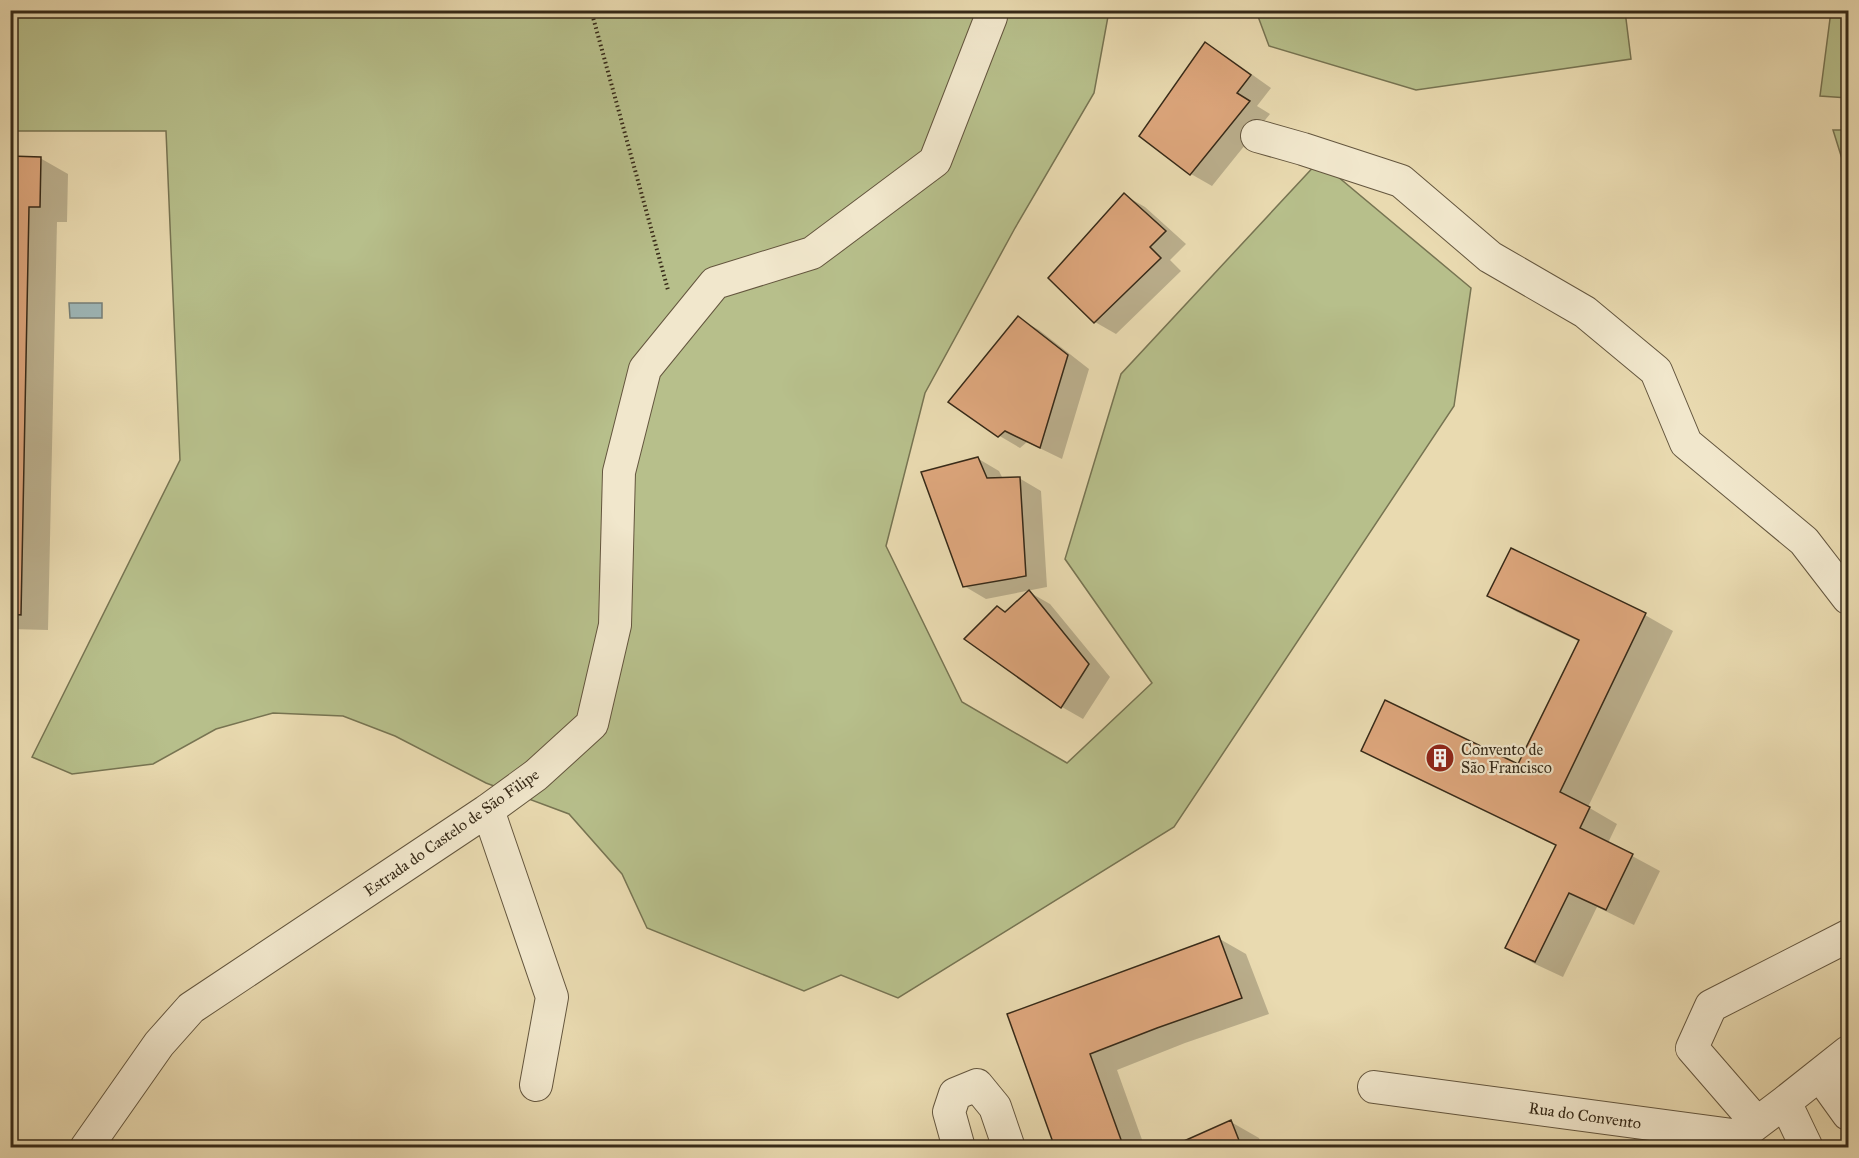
<svg xmlns="http://www.w3.org/2000/svg" width="1859" height="1158" font-family="'IM FELL Great Primer',serif">
	<style>
		.green { fill: #b7bf8b; stroke: #777452; stroke-width: 1.5 }
		.water { fill: #9eb7b8; stroke: #757f78; stroke-width: 1.5 }
		.shadow { fill: #0003 }
		.building { fill: #dda67c; stroke: #372a18; stroke-width: 1.5 }
		.lines { fill: none; stroke-linecap: round; stroke-linejoin: round }
		.minor-casing { stroke: #64563e; stroke-width: 34 }
		.path { stroke: #372a18; stroke-width: 4; stroke-dasharray: 1.5 3; stroke-linecap: butt }
		.minor { stroke: #f1e7cc; stroke-width: 32 }
		.labels { text-anchor: middle; stroke-width: 4.5; stroke-linejoin: round; paint-order: stroke }
		.poi-label { font-size: 16px; fill: #372a18; stroke: #f1e7cc; text-anchor: start }
		.street-label { font-size: 16px; fill: #372a18; stroke: #f1e7cc }
	</style>
	<rect width="100%" height="100%" fill="#e9dab0"/>
	<filter id="stains"><feTurbulence type="fractalNoise" baseFrequency=".00333" numOctaves="4"/><feColorMatrix values="0 0 0 0 .2 0 0 0 0 .09 0 0 0 0 .02 0 0 0 .5 -.17"/></filter>
	<radialGradient id="worn" r=".72"><stop offset=".6" stop-color="#630" stop-opacity="0"/><stop offset="1" stop-color="#630" stop-opacity=".3"/></radialGradient>
	<!-- green -->
	<path class="green" d="M10,11H1109L1094,93L1015,228L925,393L886,546L962,702L1067,763L1152,683L1065,559L1121,374L1319,161L1471,288L1454,406L1174,827L898,998L841,975L804,991L647,928L622,874L569,814L486,783L395,736L343,716L273,713L216,729L153,764L72,774L32,757L180,460L166,131H11Z
		M1256,11H1625L1631,59L1416,90L1269,46Z
		M1831,11H1848V98L1820,96Z
		M1833,130H1848V178Z"/>
	<!-- water -->
	<path class="water" d="M69,303H102V318H70Z"/>
	<!-- shadow -->
	<path class="shadow" d="M1205,44L1226,56L1271,88L1257,106L1270,114L1212,186L1191,174Z
		M10,158H40L68,174L67,222H57L48,630L10,629Z
		M1124,195L1145,207L1186,244L1170,260L1181,271L1116,334L1095,322Z
		M1018,318L1039,330L1089,369L1062,459L1027,442L1020,448L998,435Z
		M977,458L999,471L1003,479L1019,478L1041,491L1047,587L986,599L964,586Z
		M1512,550L1645,615L1673,631L1588,807L1617,824L1608,843L1660,871L1634,925L1597,907L1563,977L1535,964L1507,948L1556,846L1390,766L1363,750L1519,766L1580,642L1517,612L1489,596Z
		M1029,592L1050,604L1110,677L1083,719L1062,707L966,639L1006,613Z
		M1218,938L1246,954L1269,1014L1185,1043L1117,1070L1145,1148H1057L1009,1015Z
		M1231,1122L1259,1138L1263,1148H1177Z"/>
	<!-- building -->
	<path class="building" d="M1205,42L1251,75L1237,93L1250,101L1190,175L1139,136Z
		M10,156L41,157L40,207H29L21,615L10,614Z
		M1124,193L1166,231L1150,247L1161,258L1094,323L1048,278Z
		M1018,316L1068,355L1040,448L1005,431L998,437L948,402Z
		M978,457L987,478L1020,477L1026,576L963,587L921,472Z
		M1511,548L1646,613L1560,792L1590,807L1580,828L1633,854L1606,910L1569,893L1535,962L1505,948L1556,845L1361,751L1385,700L1518,764L1579,640L1487,596Z
		M1029,590L1089,664L1061,708L964,639L997,606L1005,612Z
		M1219,936L1242,998L1157,1028L1090,1054L1124,1148H1055L1007,1014Z
		M1231,1120L1242,1148H1176L1175,1145Z"/>
	<g class="lines">
		<!-- minor casing -->
		<g class="minor-casing">
			<path id="minor" d="M1257,136L1303,149L1401,181L1490,257L1585,312L1656,371L1686,443L1804,541L1848,598
				M488,810L552,997L536,1085
				M1820,1075L1848,1114
				M1374,1087L1740,1136L1785,1102L1848,1052
				M1785,1102L1807,1148
				M1757,1123L1692,1048L1711,1006L1848,936
				M86,1148L159,1044L191,1008L488,810L536,775L592,724L615,625L619,472L645,369L715,283L812,253L935,161L991,17V10
				M959,1148L949,1112L955,1094L977,1085L995,1107L1009,1148"/>
		</g>
		<!-- path -->
		<path class="path" d="M591,10L668,290"/>
		<!-- minor -->
		<use href="#minor" class="minor"/>
	</g>
	<!-- icons -->
	<defs>
		<g id="building-disc" transform="scale(1.5)"><circle r="9.5" fill="#8f2418" stroke="#f1e7cc"/><path d="M-4-6H4V6H1V3H-1V6H-4ZM-2.5-4.3h1.7v1.8h-1.7ZM.8-4.3h1.7v1.8H.8ZM-2.5-1h1.7V.8h-1.7ZM.8-1h1.7V.8H.8Z" fill="#fff"/></g>
	</defs>
	<g fill-rule="evenodd">
		<use href="#building-disc" x="1440" y="758"/>
	</g>
	<g class="labels">
		<!-- poi labels -->
		<g class="poi-label">
			<text x="1461" y="755">Convento de<tspan x="1461" dy="18">São Francisco</tspan></text>
		</g>
		<!-- street labels -->
		<g class="street-label">
			<text transform="translate(451 832) rotate(-35)" y="6">Estrada do Castelo de São Filipe</text>
			<text transform="translate(1585 1115) rotate(8)" y="6">Rua do Convento</text>
		</g>
	</g>
	<!-- margin -->
	<rect width="1859" height="1158" fill="none" stroke="#e9dab0" stroke-width="36"/>
	<rect x="12" y="12" width="1835" height="1134" fill="none" stroke="#372a18" stroke-width="3"/>
	<rect x="18" y="18" width="1823" height="1122" fill="none" stroke="#372a18" stroke-width="1.5"/>
	<rect width="100%" height="100%" filter="url(#stains)"/>
	<rect width="100%" height="100%" fill="url(#worn)"/>
</svg>
